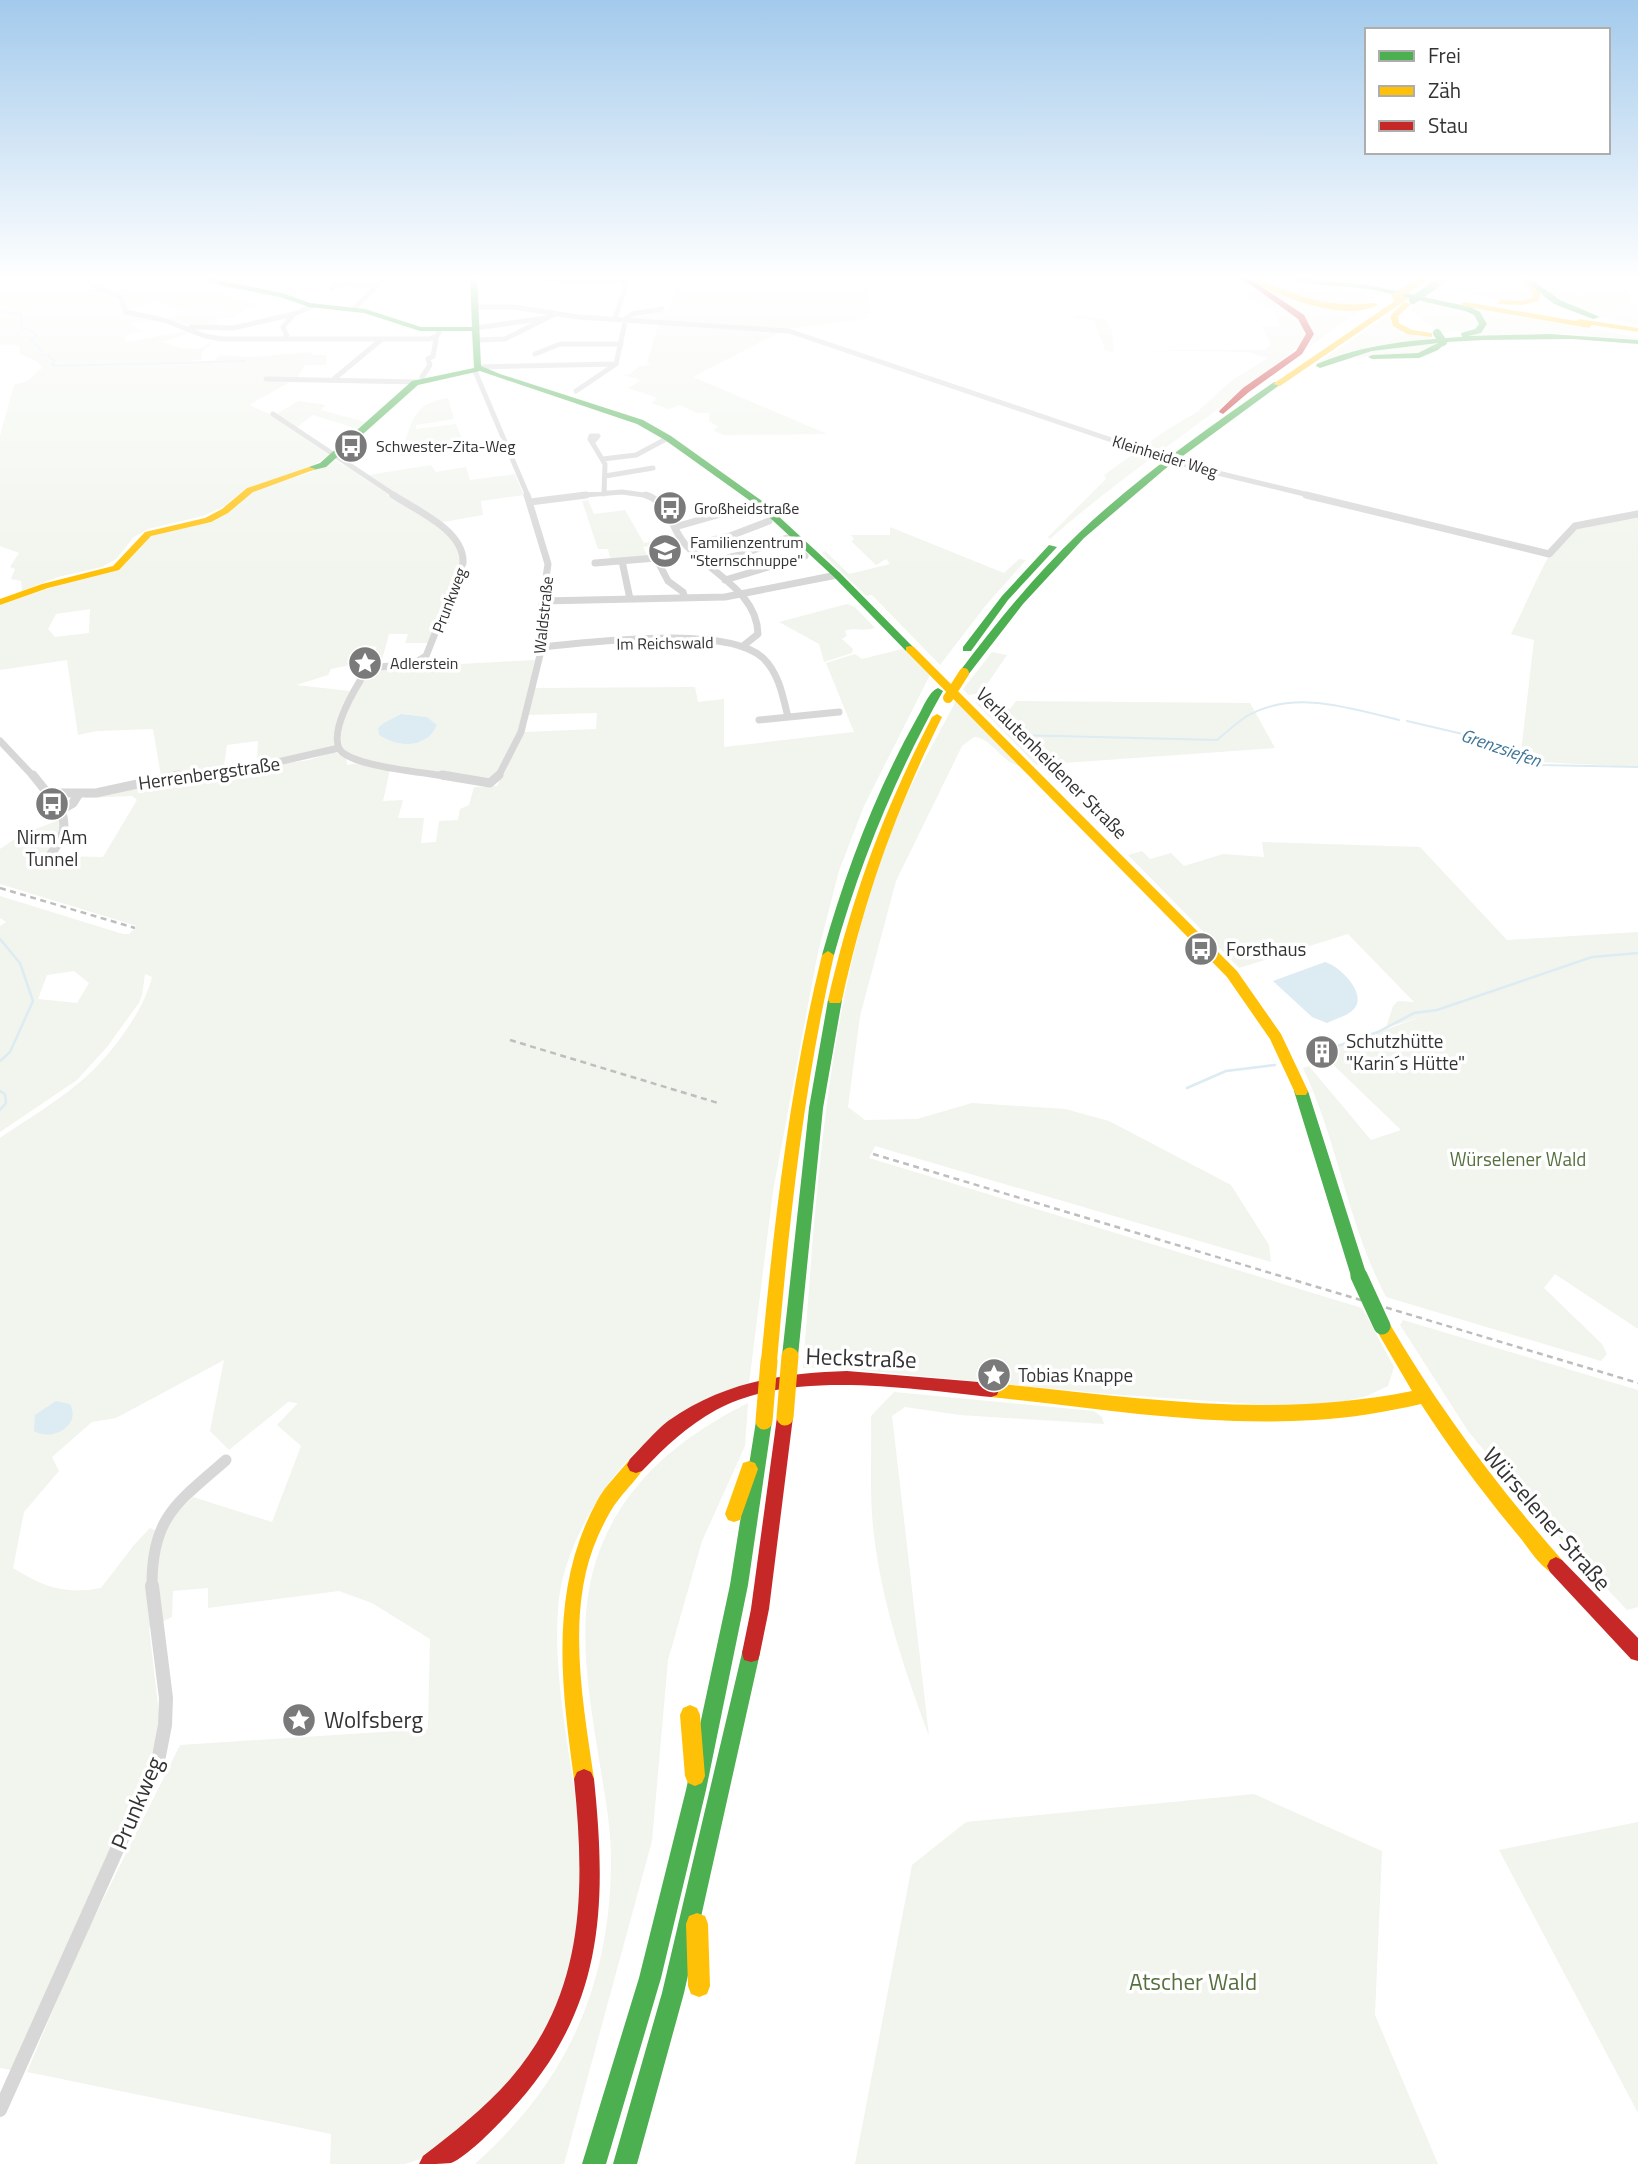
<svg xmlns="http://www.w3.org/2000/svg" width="1638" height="2164" font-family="'Titillium Web',sans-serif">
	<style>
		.green { fill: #f1f5ed; fill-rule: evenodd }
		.water { fill: #ddebf3 }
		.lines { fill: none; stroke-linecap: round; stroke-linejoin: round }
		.stream-far1 { stroke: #ddebf3; stroke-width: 2 }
		.stream { stroke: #ddebf3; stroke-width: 2.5 }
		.street-far4 { stroke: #d7d7d7; stroke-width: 5 }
		.street-far3 { stroke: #d7d7d7; stroke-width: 7 }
		.street-far2 { stroke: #d7d7d7; stroke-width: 9 }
		.street-far1 { stroke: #d7d7d7; stroke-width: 11 }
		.street { stroke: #d7d7d7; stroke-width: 14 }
		.fast { fill: #4caf50; fill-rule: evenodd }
		.slow { fill: #ffc107; fill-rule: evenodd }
		.jam { fill: #c62828; fill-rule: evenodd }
		.rail { stroke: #bebebe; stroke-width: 2.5; stroke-dasharray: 6 4.5; stroke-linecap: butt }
		.street-bridge { stroke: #d7d7d7; stroke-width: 5 }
		.fast-bridge-far1 { stroke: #4caf50; stroke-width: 8 }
		.fast-bridge { stroke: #4caf50; stroke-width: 17 }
		.slow-bridge-far2 { stroke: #ffc107; stroke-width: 8 }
		.slow-bridge-far1 { stroke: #ffc107; stroke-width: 10 }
		.slow-bridge { stroke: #ffc107; stroke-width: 17 }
		.labels { text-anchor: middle; stroke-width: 7; stroke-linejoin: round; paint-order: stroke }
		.far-poi-label { font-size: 16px; fill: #333; stroke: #fff; text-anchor: start }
		.far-street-label { font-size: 16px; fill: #333; stroke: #fff }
		.far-water-label { font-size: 18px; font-style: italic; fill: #3f7597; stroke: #fff }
		.street-label { font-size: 19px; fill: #333; stroke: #fff }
		.poi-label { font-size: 19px; fill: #333; stroke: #fff; text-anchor: start }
		.park-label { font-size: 19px; fill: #56703f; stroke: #fff }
		.near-street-label { font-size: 23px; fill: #333; stroke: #fff }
		.near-poi-label { font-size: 23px; fill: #333; stroke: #fff; text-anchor: start }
		.near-park-label { font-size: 23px; fill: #56703f; stroke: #fff }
	</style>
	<rect width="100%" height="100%" fill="#fff"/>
	<!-- green -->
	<path class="green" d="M0,275H27L24,279L53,281L77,275L118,298L126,312L158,320L131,323L143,331L124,336L126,342L186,331L190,333L162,342L181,348L199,349L215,340L202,352L201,360L165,363L213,362L220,355L251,357L313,352L312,355H326V365H305L297,378L249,405L270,414L329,455L309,468L246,488L225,506L203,516L148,529L134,537L116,559L102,567L58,577L22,591L21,581L11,579L15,569L10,567L19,553L0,546V436L14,385L27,381L42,368L38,362L20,354L19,345H0Z
		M80,275H194L234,288L222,295L256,304L242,311L232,319L220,318L214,323L219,324L218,328L194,327L167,319L183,311L156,301L128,311C119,292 97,289 80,275Z
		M203,275H324L326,276L324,283L314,292H304L298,299Z
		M654,275H771L773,278L858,275L862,292V275H866L871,313L866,314L867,319L786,329L693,377L827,434L723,435L713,430L718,427L709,421V413H697L680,405L669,409L651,403L657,398L628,388L641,380L619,374L628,375L640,366L651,365L647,363L659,321L630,318L631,316L668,310L676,289L650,288V280H654Z
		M1208,275H1236L1304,324L1305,339C1289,357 1270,369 1251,384C1184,436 1114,482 1050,539L1048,537L1106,479L1104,475L1165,431L1197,412L1232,380L1268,358L1247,352L1127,350H1265L1271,344L1261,326H1280L1273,310L1224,284H1217Z
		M1242,275H1256V280L1311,305L1361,310L1302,352L1312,341L1310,323Z
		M1265,275L1303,283L1385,292C1345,322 1306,300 1265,283L1261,277Z
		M1456,275C1483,275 1517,268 1534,295L1529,300H1501L1439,287Z
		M1525,275H1539L1586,298L1570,288L1567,275H1571L1574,288L1595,290L1591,276L1608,277L1624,283L1631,302L1638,307V325C1596,318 1558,302 1525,275Z
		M1421,300L1465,312L1477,322V326L1468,331L1442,333L1412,312V307Z
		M1458,305L1638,337V340L1555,333L1466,337L1482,332L1487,327L1486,322Z
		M1077,315L1105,319L1112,330L1114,353L1105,350L1094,320L1073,318Z
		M1388,315V321L1398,329L1438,337L1344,353L1313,366Z
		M1439,342L1423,353L1376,355L1334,362L1391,346Z
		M448,398L454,419L416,425V429L456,424L462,439L402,451C413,420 412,404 448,398Z
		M298,401L326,405L321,410L369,423L361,430L313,415L295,429L275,415Z
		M333,460L361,473L434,524L459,545L461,563L431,643H405L408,634H389L381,663H368L377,647L364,645L350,665L331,669L328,675L296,685L350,691L333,747L257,764L258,741L227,745L224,766L161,776L153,729L97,731L78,735L67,660L0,670V605L67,582L119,568L150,536L210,521L252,491L311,472ZM90,609L89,633L55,637L48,629L56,614Z
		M431,465L436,472L466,467L470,480L515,474L524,495L481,501L483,515L438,523L369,475Z
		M588,500L594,514L625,510L644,543L674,538L676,541L643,547L648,557L611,561L608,549H598L582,501Z
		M1638,510V767L1520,761L1534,640L1511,634C1525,608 1552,538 1573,525C1584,518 1624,514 1638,510Z
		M890,527L1004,573L1019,559L1026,560L986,605L940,665L872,595L866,596L822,553L825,551L849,574L890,564L886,559L876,565L851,541L854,540L851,535H890Z
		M847,604L855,607L875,628C861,632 856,627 845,631L847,636L842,639L853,649L852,653L824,662L819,644L779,622Z
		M906,648L930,675L864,806L839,871L818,952L773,1191L749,1384C692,1402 645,1434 609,1483C584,1518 561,1564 558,1608C550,1716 594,1821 579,1929C571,1985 545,2043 509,2086C487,2111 437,2158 404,2164C381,2164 353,2164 330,2164L331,2134L27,2072L79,1948L180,1745L428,1729L430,1639L372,1603L339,1591L208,1608V1588L173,1591L172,1617L149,1628L160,1723L148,1770L12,2070L0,2068V1138C26,1120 55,1103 80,1082C108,1059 144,1012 152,977L145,974L142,995L139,1003L107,1047L77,1080L0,1132V926L6,922L0,918V896L123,934H129L137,926L0,884V849L22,834L62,819L59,838L46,856L103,857L137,800L132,796L85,798L87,796L130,786L309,760L334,752L346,757L347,765L359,763L390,769L383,801L403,800L398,818H424L421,843L436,842L439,821L458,820L460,809L469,805L474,787L497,786L524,732L596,729L597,713L528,715L535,688L695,687L698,702L724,699V747L854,732L826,663L855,654L862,659ZM74,971L89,983L77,1003L38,999L47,975ZM224,1360L210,1431L229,1450L288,1402L298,1403L277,1425L301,1446L272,1522L193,1497L172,1518L164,1534L150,1528L134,1545L101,1588C66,1595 43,1587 13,1568L24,1512L59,1471L52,1457L92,1422L116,1418Z
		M992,652L1007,655L981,693L968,695L963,689Z
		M535,660L518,732L493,780L489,782L358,759C352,755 345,752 342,745C335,724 359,685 370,669ZM401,714L427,717L437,725C427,749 400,748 379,735L378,728Z
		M956,701L1020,766C1001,763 993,738 974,737L962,746L896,881L860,1016L848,1107L865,1120L917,1119L972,1103L1065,1109L1109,1121L1231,1185L1269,1245L1271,1262L875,1146L869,1158L1362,1308L1394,1367L1388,1386L1367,1396L1314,1408L1108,1394L828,1367L803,1368C817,1186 827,986 898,815C914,776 936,739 956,701Z
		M985,701L1010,709L1016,701L1250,703L1275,748L1036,765L975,702Z
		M1262,842L1420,847L1507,940L1638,932V1329L1555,1274L1544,1288L1602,1344L1607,1354L1601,1361L1386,1297C1348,1225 1338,1142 1303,1068L1309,1066L1371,1140L1401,1130L1321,1053L1426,1015L1386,1028L1393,1006L1398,1001L1414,1002L1348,934L1239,968L1128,855L1142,851L1150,859L1171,853L1184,866L1223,854L1264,857Z
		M1403,1320L1638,1390V1607L1627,1610L1538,1515L1468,1431L1400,1325Z
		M894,1392L1094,1411L1102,1417L1104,1424L960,1415L905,1407L892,1416L929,1736C905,1671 882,1604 874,1535C869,1496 872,1455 871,1416Z
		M748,1403L745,1446L702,1541L668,1660L652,1841L564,2164H475C566,2083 609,1988 611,1866C612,1824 602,1782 596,1740C589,1696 582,1648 587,1603C599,1505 664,1445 748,1403Z
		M1254,1794L1382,1851L1375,2015L1438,2164H855L912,1865L966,1822Z
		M1638,1822V2113L1499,1850Z"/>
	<!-- water -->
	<path class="water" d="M401,714L427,717L437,725C427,749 399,748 379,735L378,728L384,723Z
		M1325,962C1340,966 1369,995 1353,1010C1347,1016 1335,1019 1327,1023L1312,1017L1273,981Z
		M56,1401L70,1404C82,1426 51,1442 34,1431L35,1415Z"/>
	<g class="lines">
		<!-- stream-far1 -->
		<path class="stream-far1" d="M0,312L21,314V328L33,331L37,337L31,339L42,351
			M46,354L54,360L52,365L56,366L245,361
			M1407,721L1484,739L1541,765L1638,767
			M1012,735L1217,740C1227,732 1236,723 1247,716C1294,689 1350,708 1399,720"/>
		<!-- stream -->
		<path class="stream" d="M0,939L20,963L33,1001L10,1052L0,1061
			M1326,1050L1378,1032L1414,1013L1437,1010L1592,957L1638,953
			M1187,1088L1226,1071L1275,1065
			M0,1091L5,1094L6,1103L0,1110"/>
		<!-- street-far4 -->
		<path class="street-far4" d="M78,275L89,284L120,297L126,312L164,320L205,336L223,339H429L437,336L440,330
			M405,275H457
			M541,275L543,280L627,281
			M331,289L339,284L378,285
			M476,307H513L578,317L789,331L1144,451
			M354,309L387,275
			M615,318L624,292L626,276
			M627,318L632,314L662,309
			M191,327L233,328L294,314
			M476,328L546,318
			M287,336L283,327L294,314L313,306
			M476,340L505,339L555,314
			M535,354L560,344H621
			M477,367L616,364
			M475,371L528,496
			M422,377L430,365L428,359L433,356L436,340L433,338
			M335,378L382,339
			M266,379L418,382
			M576,391L616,364L626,318
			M273,414L396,496
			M593,442L598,436H591L590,439L605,464L604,494
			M603,459L636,455L668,438
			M1189,466L1313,496
			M605,476L653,468
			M572,496L622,492L651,496"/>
		<!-- street-far3 -->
		<path class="street-far3" d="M393,495C416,510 465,531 463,563L426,656L413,664L368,668C357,685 330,728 339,748C348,767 430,773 452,777
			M646,495C670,503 670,527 685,544C710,573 757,591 758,634L743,646
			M1306,495L1549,554L1575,526L1638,514
			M530,502L586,495
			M675,527L759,503
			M688,546L730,536L769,521
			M622,561L630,599
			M595,563L656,558L668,581L683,592L685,598
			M706,563L740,555L787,538
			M725,580L805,556
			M543,601L725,597L837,575
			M540,647C590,643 725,624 763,658C779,673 783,697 788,717
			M759,720L839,712
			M0,741L34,777
			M168,777L278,762L339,748
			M498,777L521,732L540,655L542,605L548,564L527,495"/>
		<!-- street-far2 -->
		<path class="street-far2" d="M33,775L61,810L73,803L78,795
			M442,775L490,783L499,775
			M51,793H96L179,775
			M51,854C62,839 68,829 61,810"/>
		<!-- street-far1 -->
		<path class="street-far1" d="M152,1588C151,1517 177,1503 226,1460"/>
		<!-- street -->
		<path class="street" d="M0,2110L159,1756L165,1725L166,1698L152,1586"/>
		<!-- fast -->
		<path class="fast" d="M195,275H205L228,282L282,293L310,303L365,309L421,327H472L470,275H477L481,366L500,374L643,420L671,436L762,501L840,573L915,649L906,651L834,577L756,505L665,440L637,424L480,371L418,385L326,467L309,471V467L320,463L412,381L474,368L472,331H420L364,313L309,307L280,297L223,286Z
			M1273,275L1369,285L1470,307L1480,312L1487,324L1481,333L1468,336L1550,334L1638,340V344L1572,339L1483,340L1447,342L1438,350L1419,358L1372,359L1368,357L1372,355L1418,353L1438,343L1372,351L1320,368L1316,366L1317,364C1364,344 1412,340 1462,337L1461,333L1475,329L1479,324L1474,315L1465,311L1369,289L1306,283Z
			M1517,275H1525L1560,300L1600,317L1593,319L1554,304Z
			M1274,382L1281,384L1165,469L1084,538L1023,604L968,675H960V671C997,622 1035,575 1079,533C1139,476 1206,429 1274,382Z
			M1049,545L1057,547L1008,600L971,651H963V647L1002,596Z
			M938,688L943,691C896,775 860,862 834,955L828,959L823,958L822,955C845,873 875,793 917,718C923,709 928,692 938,688Z
			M835,995L842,1000L823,1108L798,1356L796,1361L790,1363L784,1361L782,1356L809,1108L828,1000Z
			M1301,1086L1308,1091L1367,1276L1365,1281L1359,1283L1353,1281L1351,1276L1294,1091Z
			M764,1413L770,1416L772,1421L748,1585L706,1790L661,1978L606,2164H582L639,1978L686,1790L730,1585L756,1421L758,1416Z
			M751,1644L758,1646L760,1653L684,1993L637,2164H613L662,1993L742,1653L744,1646Z"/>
		<!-- slow -->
		<path class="slow" d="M1255,275H1262V279L1267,283C1302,299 1335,308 1374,303L1378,305C1346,321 1292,300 1261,287L1254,280Z
			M1424,275H1432L1421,284H1415V280Z
			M1445,275H1453L1438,287H1432V283Z
			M1527,282L1541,293L1538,301L1522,305L1497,304L1500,300L1522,301L1532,298L1533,293L1523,284Z
			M1402,296L1409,298L1280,386L1273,384Z
			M1404,302L1411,304L1398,316L1399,323L1412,330L1432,333V337L1407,334L1393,326L1390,316Z
			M1465,302L1576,321L1579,319L1638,328V332L1592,325L1589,328L1462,306L1461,304Z
			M309,467L316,469L253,492L228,513L211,522L151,536L119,570L48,588L0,605V599L42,584L113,566L145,532L205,518L222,509L247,488Z
			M910,646L914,647L1237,971L1281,1034L1308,1091L1306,1095H1296L1270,1039L1227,977L906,651V647Z
			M937,714L942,717C895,812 865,896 842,1000L840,1003H830L828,1000C852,896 883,812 932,717Z
			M828,951L834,955C803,1089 789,1224 777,1361L775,1366L769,1368L763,1366L761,1361C774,1224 789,1089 822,955Z
			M1382,1319L1388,1321C1438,1407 1496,1485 1562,1560L1565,1566L1562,1572L1556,1575C1542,1569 1531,1552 1522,1540C1486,1497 1452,1452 1421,1404C1386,1412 1351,1418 1315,1420C1207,1427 1098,1408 991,1397L985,1395L983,1390L985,1385L991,1383C1135,1397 1268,1420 1412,1391L1374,1326L1376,1321Z
			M636,1457L642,1459L645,1465C639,1478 627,1488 619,1499C610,1510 604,1523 598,1536C565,1610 583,1702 594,1779L591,1786L584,1789L577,1786L574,1779C561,1684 549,1589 597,1501C605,1486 619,1473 630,1459Z
			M749,1461L755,1463L758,1469L740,1520L734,1522L728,1520L725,1514L743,1463Z
			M690,1705L697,1708L700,1715L705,1776L702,1783L695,1786L688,1783L685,1776L680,1715L683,1708Z
			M697,1913L705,1916L708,1924L710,1986L707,1994L699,1997L691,1994L688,1986L686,1924L689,1916Z"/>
		<!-- jam -->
		<path class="jam" d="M1237,275H1244L1304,315L1314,334L1302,354L1249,392L1223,414L1219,412L1220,410L1243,388L1296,351L1306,334L1298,319Z
			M847,1371L991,1383L997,1385L999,1390L997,1395L991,1397C910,1389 790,1369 716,1410C687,1426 665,1447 642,1471L636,1473L630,1471L627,1465L630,1459C642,1447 654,1432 668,1421C724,1382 781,1373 847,1371Z
			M785,1409L791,1412L793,1417L769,1609L760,1653L758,1660L751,1662L744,1660L742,1653L751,1609L777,1417L779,1412Z
			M1556,1557L1562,1560L1638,1638V1661L1631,1659L1550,1572L1547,1566L1550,1560Z
			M584,1769L591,1772L594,1779C608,1914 603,2016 503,2119C492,2131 466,2157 451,2163C443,2164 428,2164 419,2164L423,2156C454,2132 485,2108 511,2078C586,1991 585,1887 574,1779L577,1772Z"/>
		<!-- rail -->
		<path class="rail" d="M0,888L135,928
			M510,1040L718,1103
			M873,1154L1638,1383"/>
		<!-- street-bridge -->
		<path class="street-bridge" d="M1144,451L1189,466"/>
		<!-- fast-bridge-far1 -->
		<path class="fast-bridge-far1" d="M1413,300L1435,285
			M1437,333L1443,342"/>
		<!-- fast-bridge -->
		<path class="fast-bridge" d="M1359,1276L1382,1326"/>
		<!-- slow-bridge-far2 -->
		<path class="slow-bridge-far2" d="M1396,296L1418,282"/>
		<!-- slow-bridge-far1 -->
		<path class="slow-bridge-far1" d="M948,698L964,673"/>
		<!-- slow-bridge -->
		<path class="slow-bridge" d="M785,1417L790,1356
			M764,1421L769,1361"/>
	</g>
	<!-- sky -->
	<linearGradient id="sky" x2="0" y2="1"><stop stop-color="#a3caec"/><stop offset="0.48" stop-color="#fff"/><stop offset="1" stop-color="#fff" stop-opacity="0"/></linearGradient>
	<rect width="1638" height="578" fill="url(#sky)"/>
	<!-- icons -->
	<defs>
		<g id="bus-disc" transform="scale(1.75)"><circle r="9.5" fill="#7a7a7a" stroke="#fff"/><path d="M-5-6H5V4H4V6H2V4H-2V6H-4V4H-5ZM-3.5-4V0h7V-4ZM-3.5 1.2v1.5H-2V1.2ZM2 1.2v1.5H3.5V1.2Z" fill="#fff"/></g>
		<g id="school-disc" transform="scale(1.75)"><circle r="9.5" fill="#7a7a7a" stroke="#fff"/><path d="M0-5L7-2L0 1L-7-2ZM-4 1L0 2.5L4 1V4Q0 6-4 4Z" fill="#fff"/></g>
		<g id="sight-disc" transform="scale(1.75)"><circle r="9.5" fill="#7a7a7a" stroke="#fff"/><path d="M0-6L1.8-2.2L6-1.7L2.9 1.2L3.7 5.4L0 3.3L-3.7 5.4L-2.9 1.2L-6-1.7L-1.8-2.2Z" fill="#fff"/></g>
		<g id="building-disc" transform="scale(1.75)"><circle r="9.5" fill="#7a7a7a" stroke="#fff"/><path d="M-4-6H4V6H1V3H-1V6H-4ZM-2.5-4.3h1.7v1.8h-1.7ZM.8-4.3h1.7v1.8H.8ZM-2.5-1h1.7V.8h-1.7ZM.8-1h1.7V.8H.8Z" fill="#fff"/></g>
	</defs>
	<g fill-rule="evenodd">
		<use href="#bus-disc" x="351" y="446"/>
		<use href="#bus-disc" x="670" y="508"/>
		<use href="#school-disc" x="665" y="551"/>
		<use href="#sight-disc" x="365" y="663"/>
		<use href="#bus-disc" x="52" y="804"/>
		<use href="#bus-disc" x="1201" y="949"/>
		<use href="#building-disc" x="1322" y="1052"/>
		<use href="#sight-disc" x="994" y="1375"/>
		<use href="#sight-disc" x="299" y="1720"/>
	</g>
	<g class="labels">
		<!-- far-poi labels -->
		<g class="far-poi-label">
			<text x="376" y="452">Schwester-Zita-Weg</text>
			<text x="694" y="514">Großheidstraße</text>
			<text x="690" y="548">Familienzentrum<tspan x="690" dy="18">"Sternschnuppe"</tspan></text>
			<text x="390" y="669">Adlerstein</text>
		</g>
		<!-- far-street labels -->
		<g class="far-street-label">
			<text transform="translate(1165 456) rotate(17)" y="6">Kleinheider Weg</text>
			<text transform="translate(449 600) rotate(-69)" y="6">Prunkweg</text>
			<text transform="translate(543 615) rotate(-84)" y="6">Waldstraße</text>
			<text transform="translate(665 643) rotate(-1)" y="6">Im Reichswald</text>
		</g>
		<!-- far-water labels -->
		<g class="far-water-label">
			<text transform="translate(1501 748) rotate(19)" y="6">Grenzsiefen</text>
		</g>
		<!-- street labels -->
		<g class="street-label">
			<text transform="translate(1052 763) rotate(45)" y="7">Verlautenheidener Straße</text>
			<text transform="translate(209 773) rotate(-8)" y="7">Herrenbergstraße</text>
		</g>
		<!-- poi labels -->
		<g class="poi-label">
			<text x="52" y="844" text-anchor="middle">Nirm Am<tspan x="52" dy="22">Tunnel</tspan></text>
			<text x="1226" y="956">Forsthaus</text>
			<text x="1346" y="1048">Schutzhütte<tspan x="1346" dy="22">"Karin´s Hütte"</tspan></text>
			<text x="1018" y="1382">Tobias Knappe</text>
		</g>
		<!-- park labels -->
		<g class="park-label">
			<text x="1518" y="1166">Würselener Wald</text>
		</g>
		<!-- near-street labels -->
		<g class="near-street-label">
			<text transform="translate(861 1358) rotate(2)" y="8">Heckstraße</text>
			<text transform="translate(1547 1519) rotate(49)" y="8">Würselener Straße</text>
			<text transform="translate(137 1803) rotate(-67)" y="8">Prunkweg</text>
		</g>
		<!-- near-poi labels -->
		<g class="near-poi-label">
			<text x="324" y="1728">Wolfsberg</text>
		</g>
		<!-- near-park labels -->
		<g class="near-park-label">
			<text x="1193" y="1990">Atscher Wald</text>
		</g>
	</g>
	<!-- legend -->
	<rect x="1365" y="28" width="245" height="126" fill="#ffffff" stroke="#adadad" stroke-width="2"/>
	<rect x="1379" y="51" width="35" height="10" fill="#4caf50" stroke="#adadad" stroke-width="2"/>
	<text x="1428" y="63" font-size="21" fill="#333333">Frei</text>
	<rect x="1379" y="86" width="35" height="10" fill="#ffc107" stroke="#adadad" stroke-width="2"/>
	<text x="1428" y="98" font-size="21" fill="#333333">Zäh</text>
	<rect x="1379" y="121" width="35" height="10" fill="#c62828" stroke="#adadad" stroke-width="2"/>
	<text x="1428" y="133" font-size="21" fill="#333333">Stau</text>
</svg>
